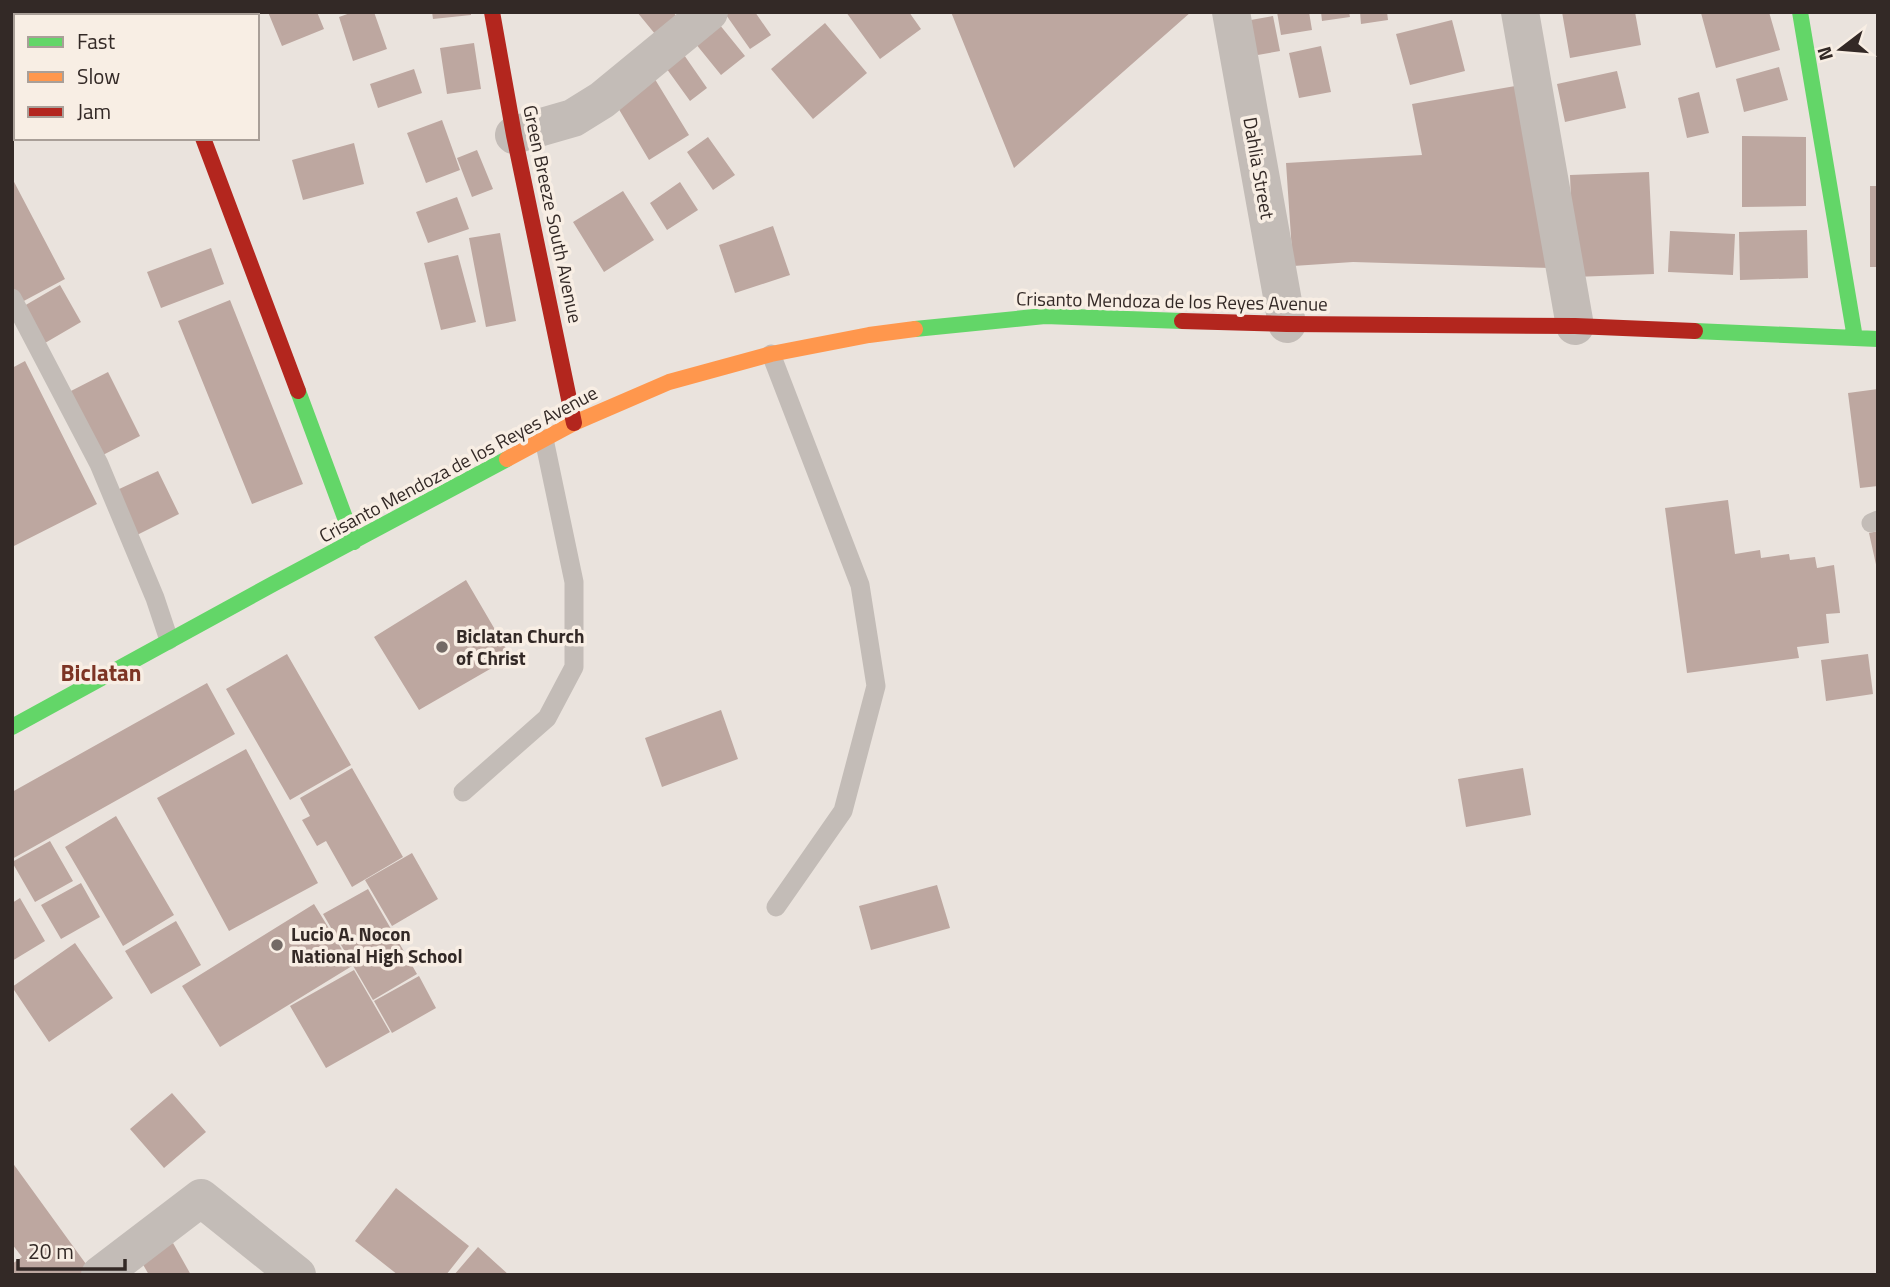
<svg xmlns="http://www.w3.org/2000/svg" width="1890" height="1287" font-family="'Titillium Web',sans-serif">
	<style>
		.building { fill: #bda7a0 }
		.lines { fill: none; stroke-linecap: round; stroke-linejoin: round }
		.lane { stroke: #c3bcb7; stroke-width: 19 }
		.street { stroke: #c3bcb7; stroke-width: 38 }
		.fast { stroke: #63d668; stroke-width: 16 }
		.slow { stroke: #ff974d; stroke-width: 16 }
		.jam { stroke: #b3261e; stroke-width: 16 }
		.poi-dot { fill: #736a66; stroke: #f8eee4; stroke-width: 2.5 }
		.labels { text-anchor: middle; stroke-width: 7; stroke-linejoin: round; paint-order: stroke }
		.street-label { font-size: 19px; fill: #332926; stroke: #f8eee4 }
		.poi-label { font-size: 19px; font-weight: bold; fill: #332926; stroke: #f8eee4; text-anchor: start }
		.quarter-label { font-size: 23px; font-weight: bold; fill: #7d3424; stroke: #f8eee4 }
	</style>
	<rect width="100%" height="100%" fill="#eae3dd"/>
	<!-- building -->
	<path class="building" d="M22,12H92L93,16H23Z
		M268,12H317L324,29L282,46Z
		M353,12H374L387,49L353,61L339,17Z
		M432,12H471V15L433,19Z
		M637,12H673L681,22L660,40Z
		M724,12H755L771,35L750,49Z
		M846,12H909L921,29L880,59Z
		M951,12H1191L1014,168Z
		M1277,12H1309L1312,30L1281,35Z
		M1321,12H1349L1350,17L1322,21Z
		M1360,12H1387L1388,20L1361,24Z
		M1562,12H1635L1641,45L1570,58Z
		M1706,12H1769L1780,50L1716,68L1701,13Z
		M1273,16L1280,51L1252,56L1245,21Z
		M715,19L745,56L721,75L691,38Z
		M1452,20L1465,71L1410,85L1396,34Z
		M825,23L867,73L813,119L771,69Z
		M474,43L481,89L447,94L440,48Z
		M1321,46L1331,92L1299,98L1289,53Z
		M682,52L707,88L690,101L664,65Z
		M1779,67L1788,100L1744,112L1736,79Z
		M414,69L422,93L378,108L370,84Z
		M1617,71L1626,108L1565,122L1557,84Z
		M653,76L689,135L649,160L614,101Z
		M1521,85L1551,268L1353,262L1293,266L1286,163L1422,155L1412,104Z
		M1699,92L1709,133L1687,138L1678,98Z
		M442,120L460,170L426,183L407,133Z
		M1742,136L1806,137V206L1742,207Z
		M708,137L735,175L713,190L687,152Z
		M354,143L364,184L303,200L292,160Z
		M477,150L493,189L472,197L457,158Z
		M1649,172L1654,274L1574,277L1570,175Z
		M12,178L65,279L20,303L12,287Z
		M680,182L698,210L667,230L650,203Z
		M1870,186H1878V267H1870Z
		M623,191L654,240L604,272L573,222Z
		M457,197L469,229L428,243L416,212Z
		M773,226L790,275L735,293L719,245Z
		M1807,230L1808,278L1740,280L1739,232Z
		M1670,231L1735,234L1733,275L1668,272Z
		M500,233L516,321L486,327L469,238Z
		M211,248L224,284L161,308L147,272Z
		M458,255L476,322L441,330L424,263Z
		M60,285L81,322L45,343L24,306Z
		M230,300L303,484L252,504L178,321Z
		M25,361L97,504L12,547V368Z
		M108,372L140,436L101,456L69,392Z
		M1878,389V486L1860,488L1848,393Z
		M158,471L179,514L137,535L117,490Z
		M1728,500L1735,554L1760,550L1761,558L1789,554L1790,560L1815,557L1817,568L1834,565L1840,613L1826,614L1829,643L1797,647L1799,658L1687,673L1665,508Z
		M1878,531V569H1877L1869,533Z
		M466,580L511,657L419,710L374,637Z
		M287,654L351,765L290,800L226,689Z
		M1868,654L1873,694L1826,701L1821,660Z
		M207,683L235,734L12,859V792Z
		M721,710L738,759L662,787L645,738Z
		M246,749L318,883L229,931L157,798Z
		M352,768L403,857L352,887L326,841L317,846L302,820L310,816L300,798Z
		M1523,768L1531,815L1466,827L1458,779Z
		M116,816L174,915L123,946L65,847Z
		M50,841L73,881L35,902L12,862Z
		M412,853L438,899L392,926L365,880Z
		M81,883L100,917L61,939L41,905Z
		M937,885L950,928L871,950L859,906Z
		M368,889L417,974L373,1000L323,914Z
		M20,898L45,941L12,961V903Z
		M314,904L352,966L220,1047L182,986Z
		M176,921L201,965L151,994L125,951Z
		M75,943L113,998L49,1042L12,987Z
		M354,970L390,1032L326,1068L290,1006Z
		M419,976L436,1008L392,1033L374,1001Z
		M172,1093L206,1132L164,1168L130,1129Z
		M12,1162L91,1271L86,1275H12V1264L22,1257L12,1244Z
		M396,1188L469,1246L446,1275H398L355,1241Z
		M173,1243L191,1275H149L141,1261Z
		M478,1247L509,1275H454Z"/>
	<g class="lines">
		<!-- lane -->
		<path class="lane" d="M12,298L99,464L155,598L169,640
			M771,354L860,585L876,686L843,811L776,907
			M1871,523L1878,520
			M463,792L547,718L574,667V582L544,439"/>
		<!-- street -->
		<path class="street" d="M156,12L157,16
			M1231,12L1287,324
			M1520,12L1575,326
			M514,135L573,118L602,100L709,12
			M100,1275L201,1198L297,1275"/>
		<!-- fast -->
		<path class="fast" d="M1800,12L1855,338
			M915,329L1045,316L1182,321
			M1695,331L1878,339
			M298,391L354,542
			M12,727L273,584L507,459"/>
		<!-- slow -->
		<path class="slow" d="M507,459L574,423L669,382L771,354L869,335L915,329"/>
		<!-- jam -->
		<path class="jam" d="M492,12L514,135L574,423
			M203,138L298,391
			M1182,321L1287,324L1575,326L1695,331"/>
	</g>
	<!-- markers -->
	<g class="poi-dot">
		<circle cx="442" cy="647" r="7"/>
		<circle cx="277" cy="945" r="7"/>
	</g>
	<g class="labels">
		<!-- street labels -->
		<g class="street-label">
			<text transform="translate(1259 168) rotate(80)" y="7">Dahlia Street</text>
			<text transform="translate(553 214) rotate(78)" y="7">Green Breeze South Avenue</text>
			<text transform="translate(1172 301) rotate(1)" y="7">Crisanto Mendoza de los Reyes Avenue</text>
			<text transform="translate(458 464) rotate(-28)" y="7">Crisanto Mendoza de los Reyes Avenue</text>
		</g>
		<!-- poi labels -->
		<g class="poi-label">
			<text x="456" y="643">Biclatan Church<tspan x="456" dy="22">of Christ</tspan></text>
			<text x="291" y="941">Lucio A. Nocon<tspan x="291" dy="22">National High School</tspan></text>
		</g>
		<!-- quarter labels -->
		<g class="quarter-label">
			<text x="101" y="681">Biclatan</text>
		</g>
	</g>
	<!-- border -->
	<rect width="1890" height="1287" fill="none" stroke="#332926" stroke-width="28"/>
	<!-- legend -->
	<rect x="14" y="14" width="245" height="126" fill="#f8eee4" stroke="#a99f98" stroke-width="2"/>
	<rect x="28" y="37" width="35" height="10" fill="#63d668" stroke="#a99f98" stroke-width="2"/>
	<text x="77" y="49" font-size="21" fill="#332926">Fast</text>
	<rect x="28" y="72" width="35" height="10" fill="#ff974d" stroke="#a99f98" stroke-width="2"/>
	<text x="77" y="84" font-size="21" fill="#332926">Slow</text>
	<rect x="28" y="107" width="35" height="10" fill="#b3261e" stroke="#a99f98" stroke-width="2"/>
	<text x="77" y="119" font-size="21" fill="#332926">Jam</text>
	<!-- north arrow -->
	<g transform="translate(1841 49) rotate(254)" stroke="#f8eee4" stroke-width="5" paint-order="stroke">
	<path d="M0-5L12 26L0 18L-12 26Z" fill="#332926"/>
	<text y="-10" font-size="19" font-weight="bold" text-anchor="middle" fill="#332926">N</text>
	</g>
	<!-- scale -->
	<path d="M18 1259v10h107v-10" fill="none" stroke="#332926" stroke-width="3.5"/>
	<text x="28" y="1259" font-size="21" fill="#332926" stroke="#f8eee4" stroke-width="5" paint-order="stroke">20 m</text>
</svg>
